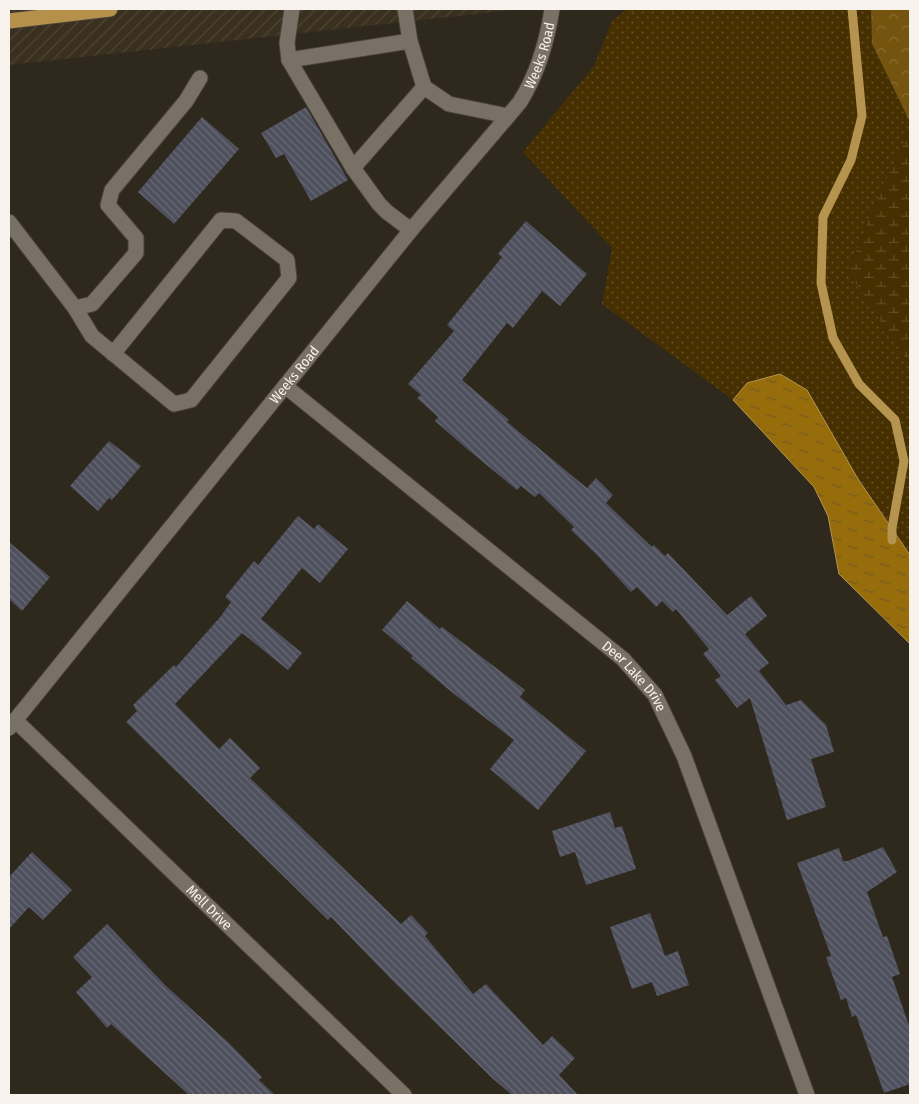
<svg xmlns="http://www.w3.org/2000/svg" width="919" height="1104" font-family="'Fira Sans Condensed',sans-serif">
	<style>
		.industrial { fill: url(#industrial-furrows) }
		.grass { fill: url(#grass-dots) }
		.forest { fill: url(#forest-crowns) }
		.wetland { fill: url(#wetland-marsh) }
		.water { fill: url(#water-ripples); stroke: #b4944e }
		.lines { fill: none; stroke-linecap: round; stroke-linejoin: round }
		.stream { stroke: #b4944e; stroke-width: 9 }
		.building { fill: url(#building-back-hatch) }
		.minor-casing { stroke: #484239; stroke-width: 17 }
		.major-casing { stroke: #484239; stroke-width: 17 }
		.minor { stroke: #797165; stroke-width: 15 }
		.major { stroke: #b4904b; stroke-width: 15 }
		.labels { text-anchor: middle; stroke-width: 4.5; stroke-linejoin: round; paint-order: stroke }
		.street-label { font-size: 14px; fill: #f7f2eb; stroke: #2e281d }
	</style>
	<defs>
		<pattern id="industrial-furrows" width="10" height="10" patternUnits="userSpaceOnUse" patternTransform="scale(1.25)"><rect width="10" height="10" fill="#39301f"/><path d="M-1 1l2-2M0 10L10 0M9 11l2-2" fill="none" stroke="#4d4435"/></pattern>
		<pattern id="grass-dots" width="8" height="8" patternUnits="userSpaceOnUse" patternTransform="scale(1.25)"><rect width="8" height="8" fill="#462f00"/><path d="M2 2h.1M6 6h.1" fill="none" stroke="#614e25" stroke-width="1.8" stroke-linecap="round"/></pattern>
		<pattern id="forest-crowns" width="20" height="18" patternUnits="userSpaceOnUse" patternTransform="scale(1.25)"><rect width="20" height="18" fill="#75540f"/><path d="M2 6a3 3 0 1 1 6 0M12 15a3 3 0 1 1 6 0" fill="none" stroke="#896d32"/></pattern>
		<pattern id="wetland-marsh" width="20" height="14" patternUnits="userSpaceOnUse" patternTransform="scale(1.25)"><rect width="20" height="14" fill="#462f00"/><path d="M1 5h8M5 5V1M11 12h8M15 12V8" fill="none" stroke="#614e25"/></pattern>
		<pattern id="water-ripples" width="26" height="14" patternUnits="userSpaceOnUse" patternTransform="scale(1.25)"><rect width="26" height="14" fill="#976c0a"/><path d="M2 4q2-2 4 0t4 0M15 11q2-2 4 0t4 0" fill="none" stroke="#745c25"/></pattern>
		<pattern id="building-back-hatch" width="6" height="6" patternUnits="userSpaceOnUse" patternTransform="scale(1.25)"><rect width="6" height="6" fill="#4e505d"/><path d="M-1 5l2 2M0 0l6 6M5-1l2 2" fill="none" stroke="#686a74"/></pattern>
	</defs>
	<rect width="100%" height="100%" fill="#2e281d"/>
	<!-- industrial -->
	<path class="industrial" d="M9,9H521L9,65Z"/>
	<!-- grass -->
	<path class="grass" d="M627,9H871L872,44L910,122V129L876,202L848,272L910,365V555L858,479L747,383L733,400L602,304L612,248L523,152L594,66L612,21Z"/>
	<!-- forest -->
	<path class="forest" d="M871,9H910V122L872,44Z"/>
	<!-- wetland -->
	<path class="wetland" d="M910,129V365L848,272L876,202Z"/>
	<!-- water -->
	<path class="water" d="M780,374L807,390L858,479L910,555V644L839,574L828,516L814,487L733,400L747,383Z"/>
	<g class="lines">
		<!-- stream -->
		<path class="stream" d="M852,9L862,116L851,160L823,217L821,283L833,338L859,384L895,420L904,461L892,528V540"/>
	</g>
	<!-- building -->
	<path class="building" d="M306,107L348,180L311,201L284,154L276,158L261,133Z
		M202,117L239,149L174,224L138,192Z
		M526,221L587,274L560,306L542,291L513,328L507,323L462,380L509,420L507,422L587,488L596,478L613,495L606,503L652,547L654,545L665,556L668,553L727,615L751,596L767,616L745,634L769,663L759,671L786,705L801,700L826,725L834,752L811,759L826,807L787,820L750,698L737,708L715,680L721,676L703,654L709,649L676,609L673,612L662,601L656,607L637,587L631,592L596,554L571,530L574,527L539,493L535,497L521,486L517,490L466,448L435,421L438,417L417,398L421,395L408,384L454,331L447,325L502,257L498,254Z
		M109,441L141,466L112,500L109,498L98,511L70,486Z
		M298,516L314,529L318,524L348,549L320,583L302,568L261,619L302,653L288,670L242,633L175,704L219,749L230,738L260,768L250,778L401,924L411,915L428,933L425,936L473,994L486,984L543,1045L552,1036L575,1058L559,1075L578,1095H512L492,1078L390,978L331,917L328,920L126,722L137,711L133,705L174,665L176,667L221,616L231,602L225,597L254,561L258,565Z
		M9,542L50,577L22,611L9,599Z
		M407,601L440,629L442,627L525,690L520,697L586,751L538,810L490,769L514,740L454,694L411,658L413,656L382,630Z
		M610,812L615,828L622,826L636,869L586,885L575,852L560,857L552,831Z
		M883,847L897,872L867,892L883,937L887,936L900,974L892,977L910,1028V1084L884,1093L856,1015L852,1017L846,998L841,1000L826,957L831,956L797,863L839,848L843,861H848Z
		M32,852L72,890L43,920L29,907L9,929V877Z
		M650,913L665,956L678,951L689,985L657,996L652,982L632,989L610,927Z
		M107,924L166,986L230,1044L262,1077L259,1080L275,1095H189L111,1024L107,1028L76,992L92,977L73,957Z"/>
	<g class="lines">
		<!-- minor casing -->
		<g class="minor-casing">
			<g id="minor">
				<path d="M292,9L287,43L289,60L353,168L379,204L387,212L411,230"/>
				<path d="M405,9L410,41L424,87L449,104L508,116"/>
				<path d="M289,60L410,41"/>
				<path d="M353,168L424,87"/>
				<path d="M9,222L75,308L92,304L136,253V238L108,205L112,190L186,101L200,78"/>
				<path d="M75,308L92,336L174,404L191,400L289,278L287,260L236,221L221,220L113,354"/>
				<path id="s1" d="M285,386L623,659L655,695L684,756L807,1095"/>
				<path id="s2" d="M15,720L404,1095"/>
				<path id="s3" d="M9,728L411,230L520,102C538,73 547,42 552,9"/>
			</g>
		</g>
		<!-- major casing -->
		<g class="major-casing">
			<path id="major" d="M9,21L110,9"/>
		</g>
		<!-- minor -->
		<use href="#minor" class="minor"/>
		<!-- major -->
		<use href="#major" class="major"/>
	</g>
	<g class="labels">
		<!-- street labels -->
		<g class="street-label">
			<text dy="5" stroke="none"><textPath href="#s3" startOffset="859">Weeks Road</textPath></text>
			<text dy="5" stroke="none"><textPath href="#s3" startOffset="454">Weeks Road</textPath></text>
			<text dy="5" stroke="none"><textPath href="#s1" startOffset="455">Deer Lake Drive</textPath></text>
			<text dy="5" stroke="none"><textPath href="#s2" startOffset="270">Mell Drive</textPath></text>
		</g>
	</g>
	<!-- border -->
	<rect width="919" height="1104" fill="none" stroke="#f7f2eb" stroke-width="20"/>
</svg>
